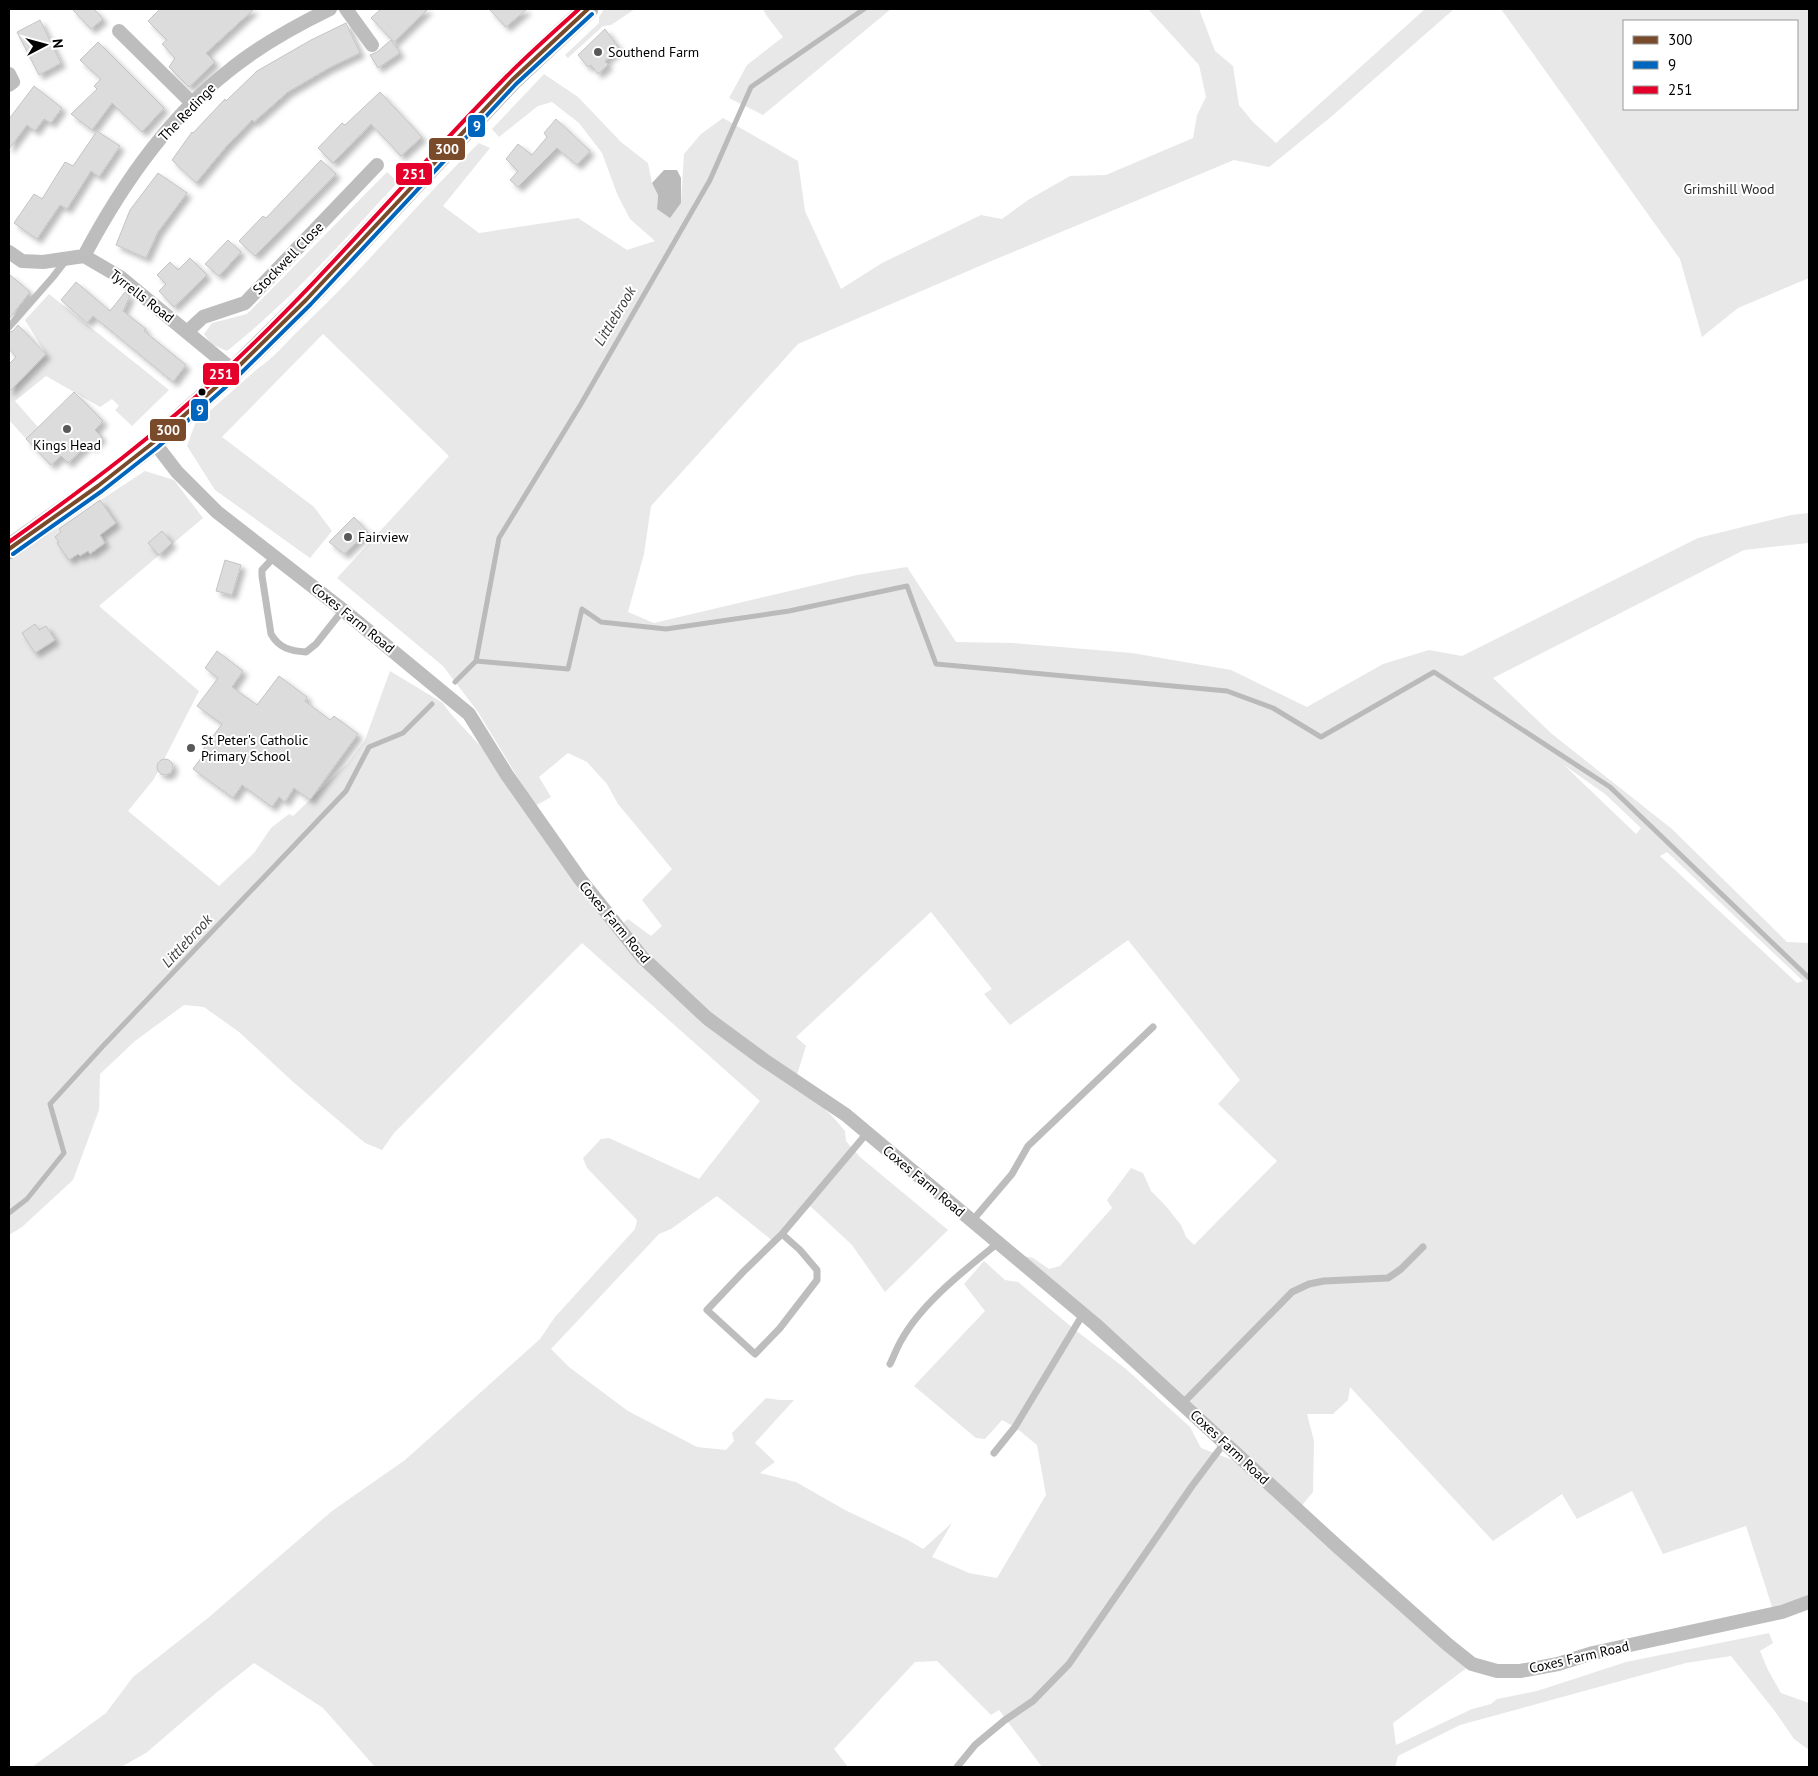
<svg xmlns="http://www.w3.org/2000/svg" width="1818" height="1776" font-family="'PT Sans',sans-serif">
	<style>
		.green { fill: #e8e8e8; fill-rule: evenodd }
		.water { fill: #bababa }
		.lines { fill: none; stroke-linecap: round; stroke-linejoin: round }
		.stream { stroke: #bababa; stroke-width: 5 }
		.building { fill: #dcdcdc; stroke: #c4c4c4; filter: url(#shadow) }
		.service { stroke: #bdbdbd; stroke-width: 7 }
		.minor { stroke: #bdbdbd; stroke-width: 14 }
		.primary { stroke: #bdbdbd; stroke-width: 21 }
		.bus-1-casing { stroke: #fff; stroke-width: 8 }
		.bus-2-casing { stroke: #fff; stroke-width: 8 }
		.bus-3-casing { stroke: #fff; stroke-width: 8 }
		.bus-1 { stroke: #7a4b2a; stroke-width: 4 }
		.bus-2 { stroke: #0065bd; stroke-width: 4 }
		.bus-3 { stroke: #e4002b; stroke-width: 4 }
		.poi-dot { fill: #595959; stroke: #fff; stroke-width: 2 }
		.bus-dot { fill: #000; stroke: #fff; stroke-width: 2 }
		.labels { text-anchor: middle; stroke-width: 4; stroke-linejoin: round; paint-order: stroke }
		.poi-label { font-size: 14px; fill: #000; stroke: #fff; text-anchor: start }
		.street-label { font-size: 14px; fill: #000; stroke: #fff }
		.park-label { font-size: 14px; fill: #2d2d2d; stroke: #fff }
		.water-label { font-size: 15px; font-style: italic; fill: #3e3e3e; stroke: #fff }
		.line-badge { stroke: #fff; stroke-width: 2 }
		.badge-label { font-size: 14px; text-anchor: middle; font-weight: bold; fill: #fff }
	</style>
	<defs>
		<filter id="shadow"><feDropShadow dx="4.5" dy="4.5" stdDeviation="2.5" flood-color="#0004"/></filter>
	</defs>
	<rect width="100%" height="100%" fill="#fff"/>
	<!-- green -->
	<path class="green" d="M604,9H635L611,25L603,26L568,58L565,55L599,23V17Z
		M763,9H891L763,115L729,98L747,65L783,37L766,15Z
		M1148,9H1199L1215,51L1233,66L1239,105L1253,122L1276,143L1425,9H1454L1332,116L1269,167L1234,160L989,262L798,344L651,506L644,554L628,612L654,623L857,575L907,567L956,642L1012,643L1132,653L1231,670L1307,707L1383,664L1429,650L1462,656L1698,538L1791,515L1809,513V543L1744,550L1493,678L1552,734L1672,829L1787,942L1809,943V1602L1774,1613L1746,1526L1663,1554L1632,1491L1577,1519L1562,1494L1493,1541L1350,1387L1348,1400L1333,1414H1307L1314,1441L1313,1492L1298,1510L1472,1664L1393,1723L1396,1745L1472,1709L1491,1704L1497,1699L1537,1691L1626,1662L1769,1633L1773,1643L1760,1651L1768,1670L1781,1693L1809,1703V1750L1794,1739L1774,1710L1731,1656L1686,1663L1460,1725L1398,1756L1395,1767H1042L999,1710L991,1715L937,1661L915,1662L834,1749L848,1767H375L323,1708L254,1663L216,1693L146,1753L121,1767H32L106,1713L133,1677L208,1618L332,1511L405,1460L540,1339L555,1317L635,1229L637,1220L587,1168L583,1158L601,1139L609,1138L699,1179L760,1101L582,943L394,1133L382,1150L365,1143L292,1081L239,1032L204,1007L184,1005L135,1041L100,1074L99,1110L73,1180L22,1227L9,1235V558L58,528L145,471L174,480L203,518L99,606L199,691L154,779L128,811L219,886L254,853L271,828L289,814L293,816L347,764L365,740L390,671L443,703L450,713L507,775L618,927L628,919L651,936L662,926L642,900L672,869L618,804L607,784L587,762L568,753L539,777L551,797L535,806L478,712L443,666L337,578L449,456L323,334L222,437L314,507L332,531L310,558L215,490L187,446L195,424L257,369C273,359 288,340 302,327C364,269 418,202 479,143L490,148L443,206L479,233L578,218L627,250L655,241L630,219L618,196L602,153L579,123L552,102L538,106L499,137L492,129L544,74L578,97L621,142L648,163L652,183L658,195L657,209L681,203L684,154L701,134L723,118L798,161L805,211L841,289L882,263L981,215L1002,219L1028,200L1070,176L1106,175L1193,138L1197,115L1206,97L1199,65ZM1564,765L1605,794L1641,828L1636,834ZM1667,852L1803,981L1797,983L1660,856ZM931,912L992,989L984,994L1010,1025L1128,940L1240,1080L1218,1104L1277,1161L1194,1245L1186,1237L1181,1225L1165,1205L1151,1191L1143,1173L1131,1168L1107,1200L1112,1208L1060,1266L1049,1269L1033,1258L1024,1256L1251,1467L1201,1448L1190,1427L1126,1369L1074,1329L1018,1282L1005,1280L984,1261L964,1284L985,1311L914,1386L976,1438L985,1439L1002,1420L1015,1427L1037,1445L1046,1495L997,1578L969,1573L932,1557L952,1523L923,1549L908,1540L845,1510L796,1482L760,1473L775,1462L755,1443L794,1400H779L766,1398L732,1433L734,1441L726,1450L697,1447L628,1411L569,1367L551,1349L659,1234L671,1229L717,1196L774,1242L808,1204L852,1245L885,1292L948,1230L860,1157L846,1141L845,1131L833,1117L795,1081L806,1046L796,1037Z
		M1501,9H1809V278L1738,308L1702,337L1680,259ZM1624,21H1797V109H1624Z
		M387,172L398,182C343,241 290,301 227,351L211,344L204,334L212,323L247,314Z
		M49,294L169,390L132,426L115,410L119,406L112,399L100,407L46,376L15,401L38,427L26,439L9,420V393L46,354L25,320Z"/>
	<!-- water -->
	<path class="water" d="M664,170H677L681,178V203L670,218L657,209L658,195L652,183Z"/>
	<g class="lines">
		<!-- stream -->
		<path class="stream" d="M476,661L568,669L582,609L601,622L666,629L789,611L907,586L936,664L1227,691L1273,708L1321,737L1434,672L1610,787L1809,978
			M455,682L476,661L499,538L581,404L710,180L751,87L864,9
			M9,1213L27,1199L64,1153L50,1104L103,1046L346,791L369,747L403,733L432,704"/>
	</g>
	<!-- building -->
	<path class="building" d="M72,9H94L103,19L91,29Z
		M160,9H254L206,53L215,62L189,87L169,67L175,58L162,44L167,40L148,21Z
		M381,9H428L394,42L371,18Z
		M489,9H527L506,27Z
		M40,20L61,63L39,75L17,32Z
		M346,23L360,53L329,68L288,92L254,122L252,120L225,148L196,183L172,160L192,132L193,133L225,99L226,101L257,71L311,40Z
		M605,29L619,48L605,61L608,65L598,74L591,65L588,67L578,55Z
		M391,40L400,53L378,68L370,55L377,52Z
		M98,42L164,108L142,132L112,103L92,130L71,114L97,89L94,86L101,79L80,60Z
		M34,86L62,108L51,123L44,119L35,131L27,125L9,149V119Z
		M380,92L422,137L401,156L371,124L333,163L318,148L342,123L345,125Z
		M556,119L590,151L577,165L557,148L518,187L510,180L518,171L506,159L518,144L532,155L547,137L544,133Z
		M97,131L120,146L99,177L91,171L67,209L60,205L37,239L14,223L34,194L42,199L65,162L73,166Z
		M321,160L336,174L255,256L239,241L263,216L266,218Z
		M158,173L187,193L158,232L146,258L116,245L130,210Z
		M228,240L241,252L219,276L205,264Z
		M190,258L207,275L174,307L159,291L166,284L157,275L170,262L178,270Z
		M9,274L30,292L9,319Z
		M76,282L110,311L125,292L130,296L123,311L146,329L144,331L186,365L173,382L93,316L87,323L61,300Z
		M18,325L46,354L9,392V364L16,357L9,349V332L13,331Z
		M74,392L103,421L95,430L102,437L92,447L88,444L68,463L61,456L51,465L26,439Z
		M100,500L116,523L100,535L105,543L90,554L88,551L80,556L78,554L69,560L57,543L59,542L55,537L61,532L59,529Z
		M354,517L368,532L344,554L329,542Z
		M162,531L172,543L159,555L148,543Z
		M225,560L241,565L232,595L216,591Z
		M35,624L39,630L46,626L55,640L35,653L22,633Z
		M217,651L243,671L232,687L257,705L279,676L307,697L305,701L330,720L334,716L358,734L310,800L294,788L285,802L279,797L272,807L242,785L233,798L193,769L204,754L201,752L222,724L197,706L218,678L205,668Z
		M157 767a8 8 0 1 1 16 0a8 8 0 1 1-16 0Z"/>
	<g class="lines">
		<!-- service -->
		<path class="service" d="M9,327L53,277L66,260
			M275,556L262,570V576L271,634C279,648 290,651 306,652L316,644L343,610
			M972,1221L1012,1174L1028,1146L1153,1027
			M782,1234L743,1272L707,1310L755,1354L780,1328L817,1280V1270L800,1250L782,1234L867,1133
			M890,1364C894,1356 897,1347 902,1339C923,1302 966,1269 998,1243
			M1183,1403L1292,1292L1309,1284L1324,1281L1388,1278L1401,1269L1423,1247
			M994,1453L1015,1427L1083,1314
			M957,1767L975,1745L1005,1720L1033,1701L1069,1664L1192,1486L1225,1442"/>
		<!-- minor -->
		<path class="minor" d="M346,9L372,45
			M119,31L192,103
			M9,74L13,82L9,85
			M9,252L22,261L43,262L84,256L120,277L234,371
			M84,256C120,188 165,121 226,73C257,47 293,27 330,9
			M187,332L203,317L245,303L377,165
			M154,442L177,472L217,512L343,610L469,714L507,775L580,879L642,957L707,1018L764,1060L846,1115L1095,1324L1338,1547L1447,1644L1472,1664L1497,1671H1520L1558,1664L1593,1653L1782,1612L1809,1602"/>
		<!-- primary -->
		<path class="primary" d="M9,549L98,486L154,442L234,371L306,300L512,80L588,9"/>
		<!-- bus-1 casing -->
		<g class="bus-1-casing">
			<path id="bus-1" d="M9,549L98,486L154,442L234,371L306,300L512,80L588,9"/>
		</g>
		<!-- bus-2 casing -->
		<g class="bus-2-casing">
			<path id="bus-2" d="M13,554L102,491L158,447L238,376L311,304L516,84L592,14"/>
		</g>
		<!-- bus-3 casing -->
		<g class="bus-3-casing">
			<path id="bus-3" d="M9,542C86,487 161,431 230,366C328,274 413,171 507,76C530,53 555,31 579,9"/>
		</g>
		<!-- bus-1 -->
		<use href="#bus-1" class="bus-1"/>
		<!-- bus-2 -->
		<use href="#bus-2" class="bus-2"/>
		<!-- bus-3 -->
		<use href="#bus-3" class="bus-3"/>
	</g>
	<!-- markers -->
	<g class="poi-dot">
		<circle cx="598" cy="52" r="5"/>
		<circle cx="67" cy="429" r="5"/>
		<circle cx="348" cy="537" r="5"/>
		<circle cx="191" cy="748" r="5"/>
	</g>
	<circle class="bus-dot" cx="202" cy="392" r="4.5"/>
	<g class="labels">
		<!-- poi labels -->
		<g class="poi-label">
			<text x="608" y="57">Southend Farm</text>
			<text x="67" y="450" text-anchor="middle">Kings Head</text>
			<text x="358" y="542">Fairview</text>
			<text x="201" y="745">St Peter's Catholic<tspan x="201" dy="16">Primary School</tspan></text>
		</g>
		<!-- street labels -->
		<g class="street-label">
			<text transform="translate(187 112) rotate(-46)" y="5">The Redinge</text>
			<text transform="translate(288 258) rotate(-46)" y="5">Stockwell Close</text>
			<text transform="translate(142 296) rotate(38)" y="5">Tyrrells Road</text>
			<text transform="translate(353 618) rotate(39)" y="5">Coxes Farm Road</text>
			<text transform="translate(615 922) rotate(50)" y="5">Coxes Farm Road</text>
			<text transform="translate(924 1181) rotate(40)" y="5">Coxes Farm Road</text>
			<text transform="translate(1230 1447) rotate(43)" y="5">Coxes Farm Road</text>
			<text transform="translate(1579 1657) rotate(-13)" y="5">Coxes Farm Road</text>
		</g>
		<!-- park labels -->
		<g class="park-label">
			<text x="1729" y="194">Grimshill Wood</text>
		</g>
		<!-- water labels -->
		<g class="water-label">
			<text transform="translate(615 316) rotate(-59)" y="5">Littlebrook</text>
			<text transform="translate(187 941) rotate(-47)" y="5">Littlebrook</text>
		</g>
	</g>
	<g class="line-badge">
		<rect x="467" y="114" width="19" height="24" rx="5" fill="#0065bd"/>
		<rect x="428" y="137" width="38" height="24" rx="5" fill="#7a4b2a"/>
		<rect x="395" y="162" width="38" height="24" rx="5" fill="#e4002b"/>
		<rect x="202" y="362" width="38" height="24" rx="5" fill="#e4002b"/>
		<rect x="190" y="398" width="19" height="24" rx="5" fill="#0065bd"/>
		<rect x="149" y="418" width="38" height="24" rx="5" fill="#7a4b2a"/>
	</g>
	<g class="badge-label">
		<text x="477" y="131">9</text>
		<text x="447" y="154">300</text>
		<text x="414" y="179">251</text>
		<text x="221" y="379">251</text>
		<text x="200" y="415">9</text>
		<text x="168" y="435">300</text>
	</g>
	<!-- border -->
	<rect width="1818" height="1776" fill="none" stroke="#000000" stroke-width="20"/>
	<!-- legend -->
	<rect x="1623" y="20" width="175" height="90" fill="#ffffff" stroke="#999999"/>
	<rect x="1633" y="36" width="25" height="8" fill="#7a4b2a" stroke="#999999"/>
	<text x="1668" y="45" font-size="15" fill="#000000">300</text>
	<rect x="1633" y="61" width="25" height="8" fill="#0065bd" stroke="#999999"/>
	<text x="1668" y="70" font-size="15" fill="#000000">9</text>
	<rect x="1633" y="86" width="25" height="8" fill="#e4002b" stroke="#999999"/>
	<text x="1668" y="95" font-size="15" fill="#000000">251</text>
	<!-- north arrow -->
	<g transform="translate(45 45) rotate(84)" stroke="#ffffff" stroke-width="4" paint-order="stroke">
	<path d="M0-4L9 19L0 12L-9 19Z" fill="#000000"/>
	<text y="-8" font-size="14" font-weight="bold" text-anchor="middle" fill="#000000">N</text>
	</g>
</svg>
